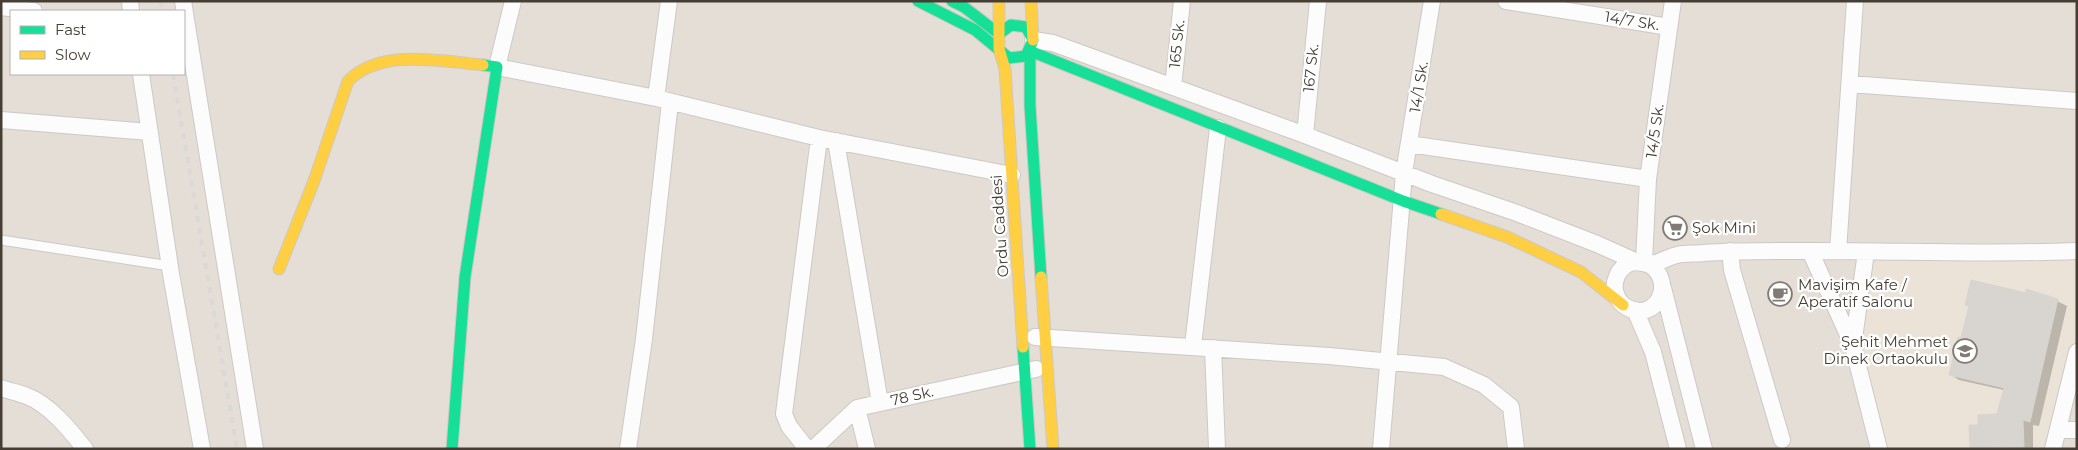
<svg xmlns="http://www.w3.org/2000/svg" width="2078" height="450" font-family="Montserrat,sans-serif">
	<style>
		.residential { fill: #e4ded6; fill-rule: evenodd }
		.education { fill: #ebe3d8 }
		.shadow { fill: #0003 }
		.building { fill: #d8d4d0; stroke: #d8d4cf }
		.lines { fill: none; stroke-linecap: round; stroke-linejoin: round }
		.lane-casing { stroke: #ccc9c5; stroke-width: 11 }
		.street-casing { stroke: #ccc9c5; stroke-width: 18 }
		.fast-casing { stroke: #cfc9c0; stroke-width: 13 }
		.slow-casing { stroke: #cfc9c0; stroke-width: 13 }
		.lane { stroke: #fdfcfc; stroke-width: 9 }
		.street { stroke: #fdfcfc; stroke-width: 16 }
		.fast { stroke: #16e098; stroke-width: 11 }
		.slow { stroke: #ffcf43; stroke-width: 11 }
		.rail { stroke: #d9d9d8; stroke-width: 4; stroke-dasharray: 6 6; stroke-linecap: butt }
		.labels { text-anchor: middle; stroke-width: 4.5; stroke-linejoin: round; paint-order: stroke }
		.street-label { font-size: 15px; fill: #463e35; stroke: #fff }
		.poi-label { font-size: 15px; fill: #463e35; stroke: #fff; text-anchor: start }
	</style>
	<rect width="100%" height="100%" fill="#f0ede9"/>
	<!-- residential -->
	<path class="residential" d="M1,1H2077V449H1ZM11,11H184V74H11Z"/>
	<!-- education -->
	<path class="education" d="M2077,251V356L2055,449H1879L1853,346L1866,252Z"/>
	<!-- shadow -->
	<path class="shadow" d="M2057,301L2067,306L2039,426L2033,425V449H1974L1971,447L1980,426L1998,416L2004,390L1959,380L1950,374L1970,307L1966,305Z"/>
	<!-- building -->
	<path class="building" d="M1971,280L2026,293V289L2058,299L2030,422L2023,420L2024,447L1970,448L1969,425H1978V415L1997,414L2004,388L1949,375L1958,337L1961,338L1969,306L1965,305Z"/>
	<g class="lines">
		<!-- lane casing -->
		<g class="lane-casing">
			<path id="lane" d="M1,240L170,266"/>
		</g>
		<!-- street casing -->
		<g class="street-casing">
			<path id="street" d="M130,1L131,11
				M183,1L255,449
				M513,1L497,67L656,98L819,138L1012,175
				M1506,1L1669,27
				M1,7L34,11
				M1033,40L1053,43L1305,135L1432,184L1517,213L1597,244L1637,262
				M141,74L171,274L202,449
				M1850,84L2077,101
				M1173,87L1182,1
				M656,98L669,1
				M1,120L150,132
				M1305,135L1318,1
				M836,141L880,403
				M1409,144L1648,179
				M1730,251L1732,270L1782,440
				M1810,251L1853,346
				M1838,251L1855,1
				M1866,252L1853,346L1879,449
				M1644,262L1648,179L1673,1
				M1650,265C1676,283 1656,322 1628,308C1622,305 1618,300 1616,294C1612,282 1618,268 1630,263C1638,260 1645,265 1652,264C1661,262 1668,257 1677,255C1685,253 1695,254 1703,253C1732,251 1761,251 1790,251C1886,250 1981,255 2077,251
				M1663,288L1704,449
				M1635,310L1653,352L1678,449
				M1035,337L1329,356L1444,367L1484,385L1511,407L1516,449
				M1193,346L1218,128
				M1213,348L1217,449
				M1,388C10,391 19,393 27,396C50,405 70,430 85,449
				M857,408L867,449
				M2058,430H2077
				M628,449L644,339L670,102
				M807,449L789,426L784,414L819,138
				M813,449L857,408L1036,369
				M1381,449L1404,173L1432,1
				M2053,449L2077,352"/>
		</g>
		<!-- fast casing -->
		<g class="fast-casing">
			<path id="fast" d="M918,1L975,30L1009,58L1026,56L1033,40L1026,27L1011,25L999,34L964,7L952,1
				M1041,277L1030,106V51L1403,201L1441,214
				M1023,347L1030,449
				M452,449L465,277L497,67L483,65"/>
		</g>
		<!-- slow casing -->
		<g class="slow-casing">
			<path id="slow" d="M999,1V49L1005,69L1023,347
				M1031,1L1033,40
				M1441,214L1507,237L1581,272L1623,305
				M279,269L314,181L348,81C381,48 440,61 483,65
				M1041,277L1053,449"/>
		</g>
		<!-- lane -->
		<use href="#lane" class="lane"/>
		<!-- street -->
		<use href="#street" class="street"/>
		<!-- fast -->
		<use href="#fast" class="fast"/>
		<!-- slow -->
		<use href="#slow" class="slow"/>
		<!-- rail -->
		<path class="rail" d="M160,1L162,11
			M173,74L237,449"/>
	</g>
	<!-- icons -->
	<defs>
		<g id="supermarket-ring" transform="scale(1.25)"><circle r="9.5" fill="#fff" stroke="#827b74" stroke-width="1.5"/><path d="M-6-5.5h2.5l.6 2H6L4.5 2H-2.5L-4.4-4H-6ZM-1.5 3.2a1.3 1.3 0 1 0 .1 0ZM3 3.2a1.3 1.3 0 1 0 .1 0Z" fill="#827b74"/></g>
		<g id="cafe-ring" transform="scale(1.25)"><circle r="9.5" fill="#fff" stroke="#827b74" stroke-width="1.5"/><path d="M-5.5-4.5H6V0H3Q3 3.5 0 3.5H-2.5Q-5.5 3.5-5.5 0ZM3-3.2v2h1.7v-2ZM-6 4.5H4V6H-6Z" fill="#827b74"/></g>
		<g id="school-ring" transform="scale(1.25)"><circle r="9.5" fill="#fff" stroke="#827b74" stroke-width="1.5"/><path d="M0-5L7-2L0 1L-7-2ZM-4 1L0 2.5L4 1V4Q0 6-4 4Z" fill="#827b74"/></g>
	</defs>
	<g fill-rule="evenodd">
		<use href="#supermarket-ring" x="1675" y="228"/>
		<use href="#cafe-ring" x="1780" y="294"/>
		<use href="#school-ring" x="1965" y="351"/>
	</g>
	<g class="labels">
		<!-- street labels -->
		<g class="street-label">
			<text transform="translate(1632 21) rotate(9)" y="5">14/7 Sk.</text>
			<text transform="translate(1177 44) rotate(-84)" y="5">165 Sk.</text>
			<text transform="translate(1311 68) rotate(-84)" y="5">167 Sk.</text>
			<text transform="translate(1419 87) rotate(-81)" y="5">14/1 Sk.</text>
			<text transform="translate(1655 131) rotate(-82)" y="5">14/5 Sk.</text>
			<text transform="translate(1000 226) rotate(-94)" y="5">Ordu Caddesi</text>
			<text transform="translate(912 396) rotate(-13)" y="5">78 Sk.</text>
		</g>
		<!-- poi labels -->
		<g class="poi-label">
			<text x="1692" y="233">Şok Mini</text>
			<text x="1798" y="290">Mavişim Kafe /<tspan x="1798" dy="17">Aperatif Salonu</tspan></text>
			<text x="1948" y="347" text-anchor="end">Şehit Mehmet<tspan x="1948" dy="17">Dinek Ortaokulu</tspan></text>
		</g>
	</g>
	<!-- border -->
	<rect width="2078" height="450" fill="none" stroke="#463e35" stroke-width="5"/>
	<!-- legend -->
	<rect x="10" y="10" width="175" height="65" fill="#ffffff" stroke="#b5b2ae"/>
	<rect x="20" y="26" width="25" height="8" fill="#16e098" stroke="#b5b2ae"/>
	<text x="55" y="35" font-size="15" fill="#463e35">Fast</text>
	<rect x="20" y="51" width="25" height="8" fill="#ffcf43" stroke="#b5b2ae"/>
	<text x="55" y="60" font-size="15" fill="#463e35">Slow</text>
</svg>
